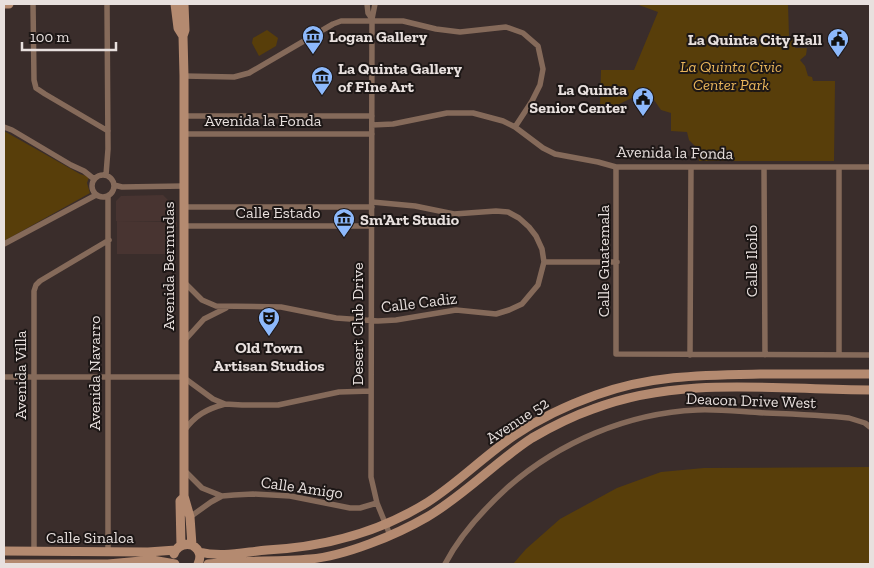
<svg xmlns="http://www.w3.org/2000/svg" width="874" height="568" font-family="'Zilla Slab',serif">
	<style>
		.built { fill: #483431 }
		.green { fill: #583e0a }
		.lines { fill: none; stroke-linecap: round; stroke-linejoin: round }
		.street { stroke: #856a5a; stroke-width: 5.5 }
		.secondary { stroke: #b48a70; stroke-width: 9 }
		.labels { text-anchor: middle; stroke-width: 4; stroke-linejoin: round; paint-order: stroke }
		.poi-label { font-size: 16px; font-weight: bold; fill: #e8e0de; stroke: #1d1716; text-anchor: start }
		.park-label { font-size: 16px; font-style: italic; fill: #e9b55b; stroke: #1d1716 }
		.street-label { font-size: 16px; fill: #e8e0de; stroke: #1d1716 }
	</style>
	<rect width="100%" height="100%" fill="#3a2d2b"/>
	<!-- built -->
	<path class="built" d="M163,195L169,201L172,209V221H116V201L121,196Z
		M117,221L177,222V227H172V254H117Z"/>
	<!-- green -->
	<path class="green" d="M636,4H788L789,36L796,41L795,48H807L806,55L800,60L805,66L808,76L812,77L813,81H835L834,161H699L698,149L689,140L687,132L671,131V113L661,110L652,97H634L615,106L600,105L601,70H634L658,12Z
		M267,30L278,38L276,46L259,56L252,43L253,38Z
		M4,131L80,174L89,177L87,183L90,193L4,241Z
		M870,467V563L868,564H513L526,549L560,519L617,488L661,472L704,468Z"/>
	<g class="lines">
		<!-- street -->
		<path class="street" d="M33,4L34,80L36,88L45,94L108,131
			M367,4L368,13L372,19
			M375,4L372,19L371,477L377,503L390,535
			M184,76L234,77L249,73L333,24L341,21H403L436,29L460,32L506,27L523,33L538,46L543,69L540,85L532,101L515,127
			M184,116H372
			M372,125L393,124L447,113H473L503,121L515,127L543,148L555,154L598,162L616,167H870
			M4,127L12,130L71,165L84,171L94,179
			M184,134H372
			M616,167V354L870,355
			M764,167L765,355
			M839,167V355
			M92 186a11 11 0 1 1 22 0a11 11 0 1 1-22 0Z
			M106,175L108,149L107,4
			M114,185L122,187L184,186
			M108,196V551
			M183,207H372
			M183,226H372
			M4,244L96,195
			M544,262H617
			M184,282L202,300L216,306L281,307L336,318L378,321L396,320L456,310L496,314L509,310L522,304L538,285L544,262L542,249L536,236L529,227L519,218L508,212L496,211L454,214L415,206L372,202
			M185,340L204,319L226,308
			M690,355L691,167
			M4,377H183L213,399L225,404L242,405H278L339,392L371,391
			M184,431C195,415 207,409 225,404
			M184,470L202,488L222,496
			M190,517L211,502L222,496L234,495L253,494L290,496L350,508H360L377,503
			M34,551V291L36,285L40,281L109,240
			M445,564C460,535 483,510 507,488C559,442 628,413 697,410C720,409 743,412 766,413C794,414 822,415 849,418L865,423L870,427"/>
		<!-- secondary -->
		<path class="secondary" d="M4,4H9
			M175,4L178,28L183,36
			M184,4L185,30L183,36L184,76V496L190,517L192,545
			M181,546L180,501L184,497
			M4,551L148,552L176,550
			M199,552C222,558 244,552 267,550C323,547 380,532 428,502C459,482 485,455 515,435C540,418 568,405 596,395C651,375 703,375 760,374C797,374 834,374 870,374
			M174,554C177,546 183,543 192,545C199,549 202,556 198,564
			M4,564H108L152,560L175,564
			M208,564C242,560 276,562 310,559C345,556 396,535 427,517C465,495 495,462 532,438C551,427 573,416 593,409C681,375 778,390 870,390"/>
	</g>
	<!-- icons -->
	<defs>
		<g id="museum-pin" transform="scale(1.125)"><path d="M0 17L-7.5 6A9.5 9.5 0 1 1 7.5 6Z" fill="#8db9fc" stroke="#1d1716"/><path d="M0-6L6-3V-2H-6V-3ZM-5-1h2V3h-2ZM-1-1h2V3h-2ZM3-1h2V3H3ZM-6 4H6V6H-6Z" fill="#111"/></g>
		<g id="civic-pin" transform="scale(1.125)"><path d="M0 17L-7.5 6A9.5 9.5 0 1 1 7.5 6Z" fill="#8db9fc" stroke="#1d1716"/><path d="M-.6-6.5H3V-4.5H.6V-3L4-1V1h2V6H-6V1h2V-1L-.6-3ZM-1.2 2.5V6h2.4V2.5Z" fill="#111"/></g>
		<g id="theatre-pin" transform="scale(1.125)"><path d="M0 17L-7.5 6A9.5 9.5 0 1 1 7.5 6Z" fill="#8db9fc" stroke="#1d1716"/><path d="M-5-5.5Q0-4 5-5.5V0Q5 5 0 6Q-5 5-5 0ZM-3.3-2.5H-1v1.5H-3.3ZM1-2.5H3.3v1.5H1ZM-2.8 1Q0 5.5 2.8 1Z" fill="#111"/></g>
	</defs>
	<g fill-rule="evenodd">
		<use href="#museum-pin" x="313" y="36"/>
		<use href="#civic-pin" x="838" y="39"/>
		<use href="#museum-pin" x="322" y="77"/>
		<use href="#civic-pin" x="643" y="98"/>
		<use href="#museum-pin" x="344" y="219"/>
		<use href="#theatre-pin" x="269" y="318"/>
	</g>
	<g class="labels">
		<!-- poi labels -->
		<g class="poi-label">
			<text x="329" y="42">Logan Gallery</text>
			<text x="822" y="45" text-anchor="end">La Quinta City Hall</text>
			<text x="338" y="74">La Quinta Gallery<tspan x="338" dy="18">of FIne Art</tspan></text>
			<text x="627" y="95" text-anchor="end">La Quinta<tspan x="627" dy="18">Senior Center</tspan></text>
			<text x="360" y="225">Sm'Art Studio</text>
			<text x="269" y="353" text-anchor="middle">Old Town<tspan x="269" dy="18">Artisan Studios</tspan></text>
		</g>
		<!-- park labels -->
		<g class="park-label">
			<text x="731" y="72">La Quinta Civic<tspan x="731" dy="18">Center Park</tspan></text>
		</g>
		<!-- street labels -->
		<g class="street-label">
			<text x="263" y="126">Avenida la Fonda</text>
			<text transform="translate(675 152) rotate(1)" y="6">Avenida la Fonda</text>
			<text x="278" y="218">Calle Estado</text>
			<text transform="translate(603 261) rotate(-90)" y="6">Calle Guatemala</text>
			<text transform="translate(751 261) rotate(-90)" y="6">Calle Iloilo</text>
			<text transform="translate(168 266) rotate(-90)" y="6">Avenida Bermudas</text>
			<text transform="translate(419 302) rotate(-7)" y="6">Calle Cadiz</text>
			<text transform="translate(357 324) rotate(-90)" y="6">Desert Club Drive</text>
			<text transform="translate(94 373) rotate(-90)" y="6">Avenida Navarro</text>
			<text transform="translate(20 375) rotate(-90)" y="6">Avenida Villa</text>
			<text transform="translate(751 400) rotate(2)" y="6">Deacon Drive West</text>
			<text transform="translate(517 420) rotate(-33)" y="6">Avenue 52</text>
			<text transform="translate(302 487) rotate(8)" y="6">Calle Amigo</text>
			<text x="90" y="543">Calle Sinaloa</text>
		</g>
	</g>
	<!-- border -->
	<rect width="874" height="568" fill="none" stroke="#e8e0de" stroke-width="10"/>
	<!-- scale -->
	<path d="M22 42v8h94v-8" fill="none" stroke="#e8e0de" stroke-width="2.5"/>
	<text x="30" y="42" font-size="15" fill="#e8e0de" stroke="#1d1716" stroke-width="4" paint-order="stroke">100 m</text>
</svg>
